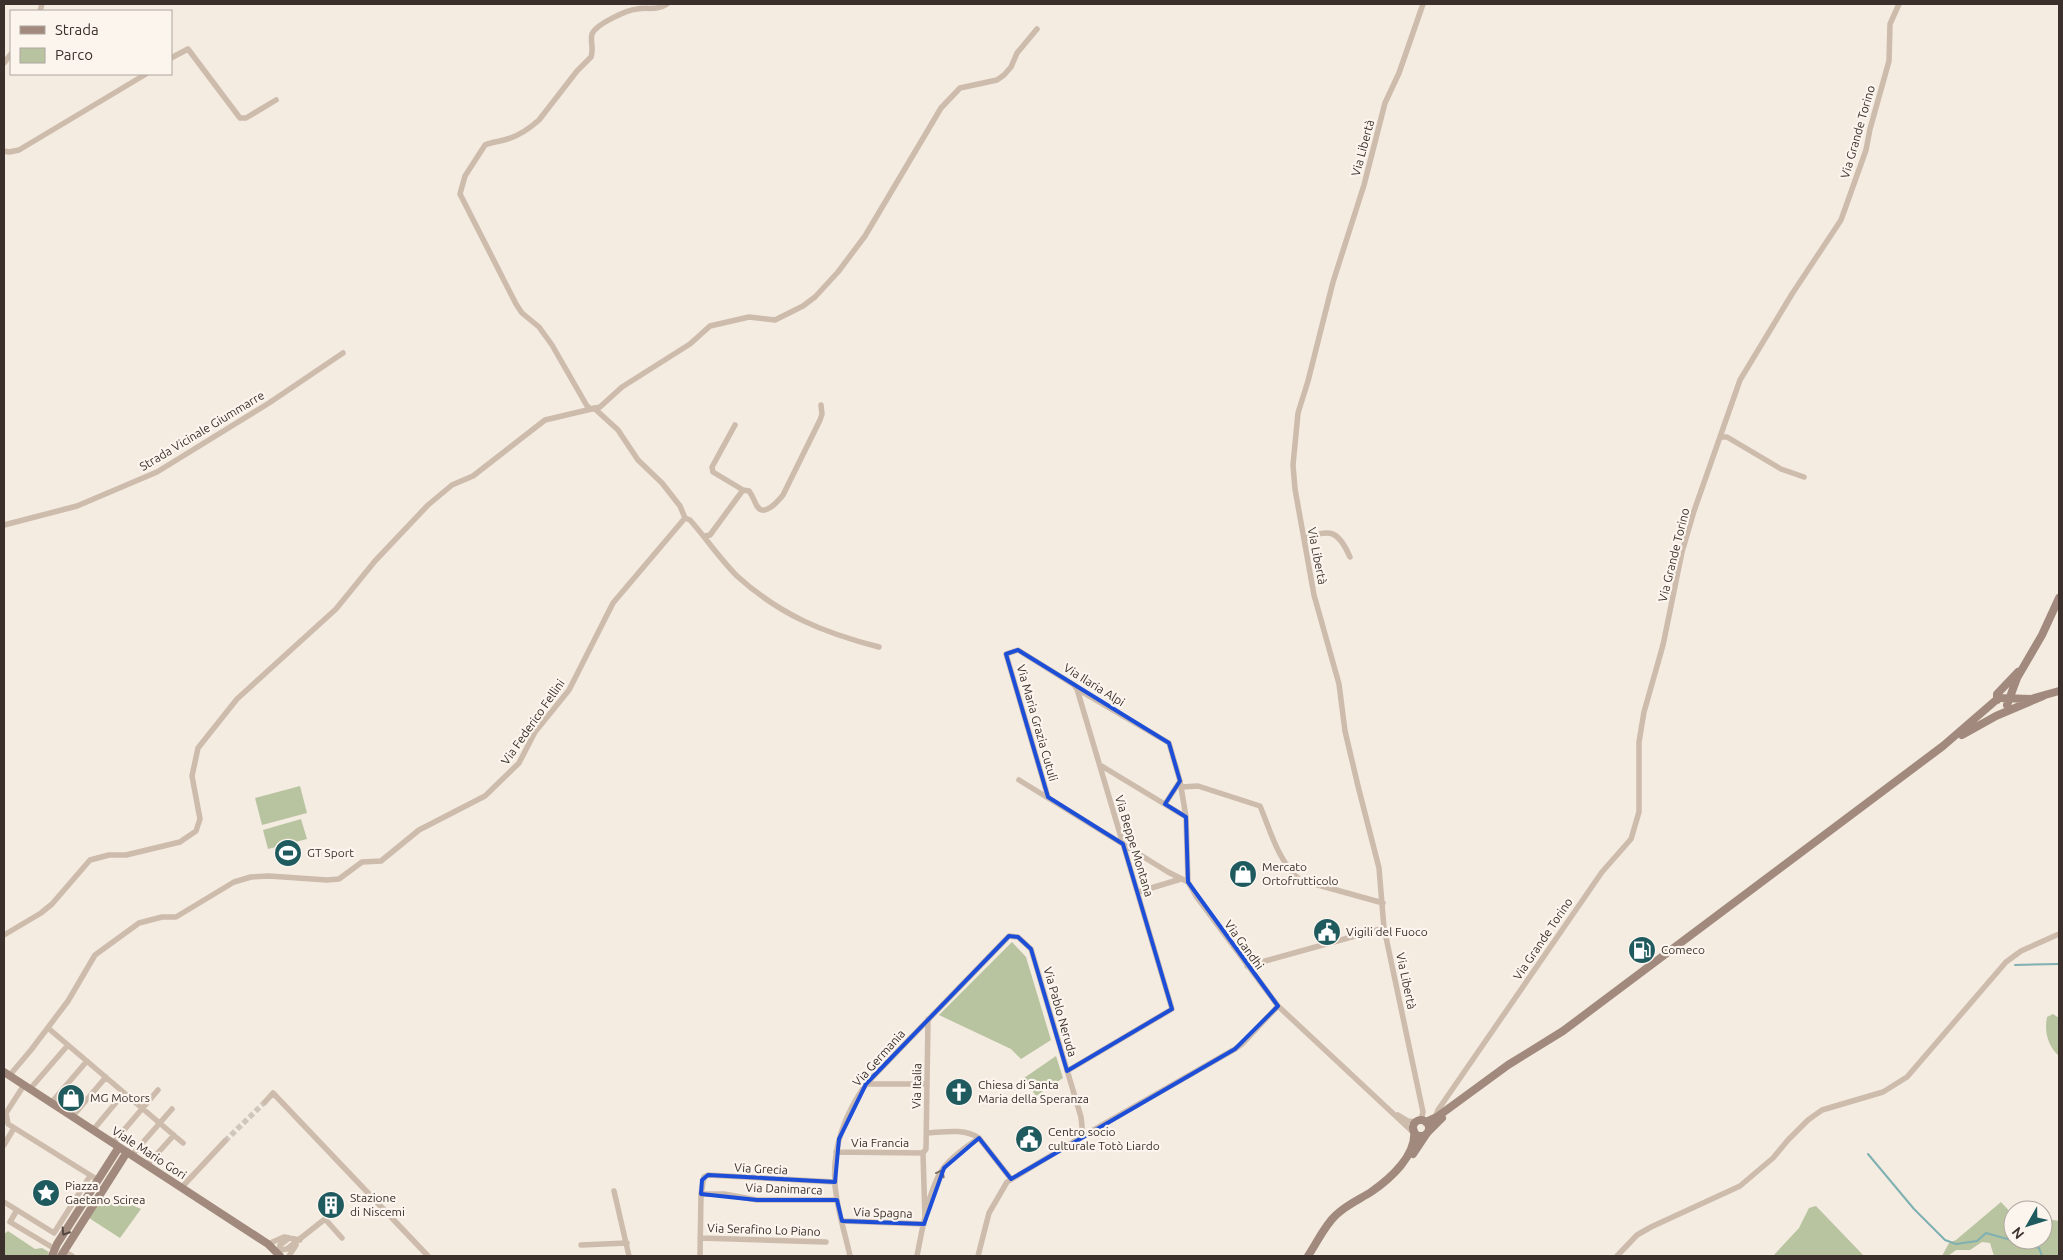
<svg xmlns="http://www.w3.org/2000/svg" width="2063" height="1260" font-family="Ubuntu,sans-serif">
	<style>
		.green { fill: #b8c4a0 }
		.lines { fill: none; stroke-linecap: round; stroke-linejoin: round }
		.stream { stroke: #7fb0b2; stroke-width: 2 }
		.street-tunnel { stroke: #cfc6bd; stroke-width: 5.5; stroke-dasharray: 5.5 3; stroke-linecap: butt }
		.street { stroke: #cdbbac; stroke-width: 5.5 }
		.secondary { stroke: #a18a7d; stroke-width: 8 }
		.oneway { stroke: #7d6f65 }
		.oneway2 { stroke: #544640 }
		.marked { fill: none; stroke: #1d4ed8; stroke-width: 4; stroke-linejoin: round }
		.labels { text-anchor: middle; stroke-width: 4.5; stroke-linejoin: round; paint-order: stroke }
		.street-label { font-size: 12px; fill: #3b302b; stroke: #fbf5ee }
		.poi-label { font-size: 12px; fill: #3b302b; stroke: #fbf5ee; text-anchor: start }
	</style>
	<rect width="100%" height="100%" fill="#f4ebe1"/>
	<!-- green -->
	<path class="green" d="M300,786L307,813L262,825L255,798Z
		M301,819L307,839L268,849L263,830Z
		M1012,942L1026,957L1051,1040L1021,1059L1011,1049L939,1015Z
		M2053,1014L2059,1018V1056C2048,1046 2044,1032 2047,1017Z
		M1056,1056L1063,1078L1036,1096L1024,1078Z
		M114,1197L141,1209L120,1238L89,1218L100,1201L108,1206Z
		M2001,1202L2013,1215V1240H2043V1218L2059,1221V1256H1994L1990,1243L1982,1242L1970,1250H1956L1948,1256H1942L1949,1243L1956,1240Z
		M1816,1206L1864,1256H1773L1799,1228L1809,1208Z
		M8,1231L35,1249L42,1248L49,1252L47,1256H4V1234Z"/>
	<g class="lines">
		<!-- stream -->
		<path class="stream" d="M2015,965L2059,964
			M1868,1154L1914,1209L1945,1240L1956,1244L1977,1241L1986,1233L2039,1248L2042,1256"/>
		<!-- street-tunnel -->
		<path class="street-tunnel" d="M225,1141L265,1102"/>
		<!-- street -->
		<path class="street" d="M40,11L42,4
			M171,58L188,49L240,118H246L276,100
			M4,63L11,54
			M4,151L9,152L19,150L146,74
			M594,408L618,430L638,460L662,483L680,506L685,518
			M591,409L587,406L552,345L539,327L522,313L516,304L460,194L465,176L485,145C491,142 497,142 504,140C517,137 529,129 539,120L577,71L591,57C594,49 590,41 592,34C596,24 627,10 637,9C648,7 657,11 667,4
			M735,425L712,467L713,472L743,490
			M1720,437H1727L1781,469L1804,477
			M685,518L690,520C706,538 720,559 737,576C780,615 824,633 879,647
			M4,525L77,506L157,472L269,403L343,353
			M705,536L710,535L743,490L749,491C753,496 754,501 757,506C764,518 778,501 783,495L820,420L822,414L821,405
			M1304,539C1331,527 1339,532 1350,557
			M1100,765L1186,817
			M1019,780L1168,872L1188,882
			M1181,787L1198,786L1260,806C1271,832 1278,861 1300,880L1383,903
			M1048,797L1006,654L1018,650L1074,685L1077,689L1169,743L1180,781L1186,817L1188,882L1196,896L1278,1006L1415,1134
			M1165,804L1180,781
			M1138,892L1181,879
			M4,935L41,913L52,904L90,860L109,855H126L180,842L196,831L200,819L192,776L198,748L237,699L336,609L375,561L428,505L452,485L473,476L545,420L600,407L622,387L690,344L710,326L749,317L775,320L803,306L815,297L838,272L865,236L941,108L960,88L997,80L1004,75L1011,67L1017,53L1037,29
			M1247,966L1384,928
			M48,1028L183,1143
			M1067,1071L1172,1009L1077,689
			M9,1076L31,1050L68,1001L95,955L139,923L162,917H176L234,882L251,877L269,876L327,880L339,879L362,862L381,861L419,830L485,796L519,763L535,732L569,690L613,603L685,518
			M866,1084H927
			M24,1085L6,1113L8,1124L98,1180
			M30,1089L68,1045
			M265,1102L273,1093L428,1256
			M51,1103L87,1061
			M1398,1115L1408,1121L1416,1122
			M72,1117L106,1077
			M1435,1118L1438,1110L1602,872L1631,839L1639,812V742L1644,712L1663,645L1682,552L1694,511L1740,380L1792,294L1841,220L1866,150L1870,129L1889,61L1890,24L1899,4
			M1421,1120L1423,1112L1384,928L1379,868L1358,786L1345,731L1339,684L1314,595L1295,489L1293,465L1298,413L1308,381L1333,282L1364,185L1385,103L1399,73L1423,4
			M93,1130L124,1093
			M927,1133C944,1132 964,1128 979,1138L1011,1179
			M113,1143L158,1090
			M4,1145L14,1128
			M836,1152L923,1153
			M132,1155L172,1109
			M147,1165L174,1135
			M182,1187L225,1141
			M614,1191L629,1256
			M701,1194H724L757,1200H837
			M4,1202L54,1233L90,1176
			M17,1210L10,1222L55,1249
			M925,1219L923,1153L926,1149L928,1019
			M842,1221L924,1224
			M700,1238L826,1242
			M268,1244L284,1237L300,1240
			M581,1245L627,1243
			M63,1251L72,1256
			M274,1251L287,1249L325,1219L342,1238
			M279,1254L280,1245L289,1238
			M289,1256L296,1245
			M700,1256L701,1194L704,1177L708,1175L835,1182
			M850,1256C846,1237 840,1219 837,1200C829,1158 842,1118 866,1084L1009,936L1018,937L1031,949L1081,1117L1083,1136
			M917,1256C922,1231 929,1185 945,1166C954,1155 967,1146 979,1138
			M978,1256L989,1213L1007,1182L1083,1136L1235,1049L1242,1044L1278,1006
			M1617,1256L1637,1235L1651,1227L1740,1186L1773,1158L1788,1140L1808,1120L1822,1110L1883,1092L1907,1077L2006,962L2021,951L2059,934"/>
		<!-- secondary -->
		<path class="secondary" d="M2001,698L2031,699L2059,691
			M1997,700V694L2018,672
			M2007,705L2017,678L2042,635L2059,598
			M1962,735L1996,716L2043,696
			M4,1072L268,1244L280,1256
			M1413 1128a8 8 0 1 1 16 0a8 8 0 1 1-16 0Z
			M1426,1122L1437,1117L1508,1065L1563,1031L1943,746L1995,701
			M1428,1132L1442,1118
			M1413,1154L1427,1133
			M52,1256L57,1244L119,1147
			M61,1256L127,1152
			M1308,1256C1317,1243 1324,1226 1336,1215C1346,1205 1360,1199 1371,1192C1390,1179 1417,1155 1414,1131"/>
	</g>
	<!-- one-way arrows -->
	<defs><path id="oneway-chevron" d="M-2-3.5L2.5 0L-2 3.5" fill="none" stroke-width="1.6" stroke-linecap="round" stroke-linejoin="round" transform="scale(1.25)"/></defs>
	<use class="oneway" href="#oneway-chevron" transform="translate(941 1173) rotate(-61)"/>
	<use class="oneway2" href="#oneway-chevron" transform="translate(65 1232) rotate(122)"/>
	<!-- marked area -->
	<path class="marked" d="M1018,650L1169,743L1180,781L1165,804L1186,817L1188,882L1278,1006L1235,1049L1011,1179L979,1138L944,1168L924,1224L842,1221L837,1200H757L701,1194L702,1180L708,1175L835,1182L839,1139L866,1084L1009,936L1018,937L1031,949L1067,1071L1172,1009L1123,844L1048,797L1006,654Z"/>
	<!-- icons -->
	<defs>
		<g id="stadium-disc" transform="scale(1.4375)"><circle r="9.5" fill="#1f5a5e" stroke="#fbf5ee"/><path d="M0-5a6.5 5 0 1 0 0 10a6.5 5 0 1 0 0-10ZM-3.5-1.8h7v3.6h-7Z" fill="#fff"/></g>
		<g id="shop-disc" transform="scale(1.4375)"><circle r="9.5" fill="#1f5a5e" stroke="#fbf5ee"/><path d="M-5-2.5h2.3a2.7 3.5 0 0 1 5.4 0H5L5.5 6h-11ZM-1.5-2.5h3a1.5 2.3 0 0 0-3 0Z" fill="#fff"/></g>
		<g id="civic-disc" transform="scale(1.4375)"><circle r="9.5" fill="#1f5a5e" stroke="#fbf5ee"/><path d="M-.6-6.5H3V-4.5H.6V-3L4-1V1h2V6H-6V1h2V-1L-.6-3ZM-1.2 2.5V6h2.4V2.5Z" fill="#fff"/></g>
		<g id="fuel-disc" transform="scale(1.4375)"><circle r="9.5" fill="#1f5a5e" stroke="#fbf5ee"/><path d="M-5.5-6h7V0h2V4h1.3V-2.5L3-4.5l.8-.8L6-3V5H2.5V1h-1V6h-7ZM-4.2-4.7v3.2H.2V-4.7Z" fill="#fff"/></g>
		<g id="church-disc" transform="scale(1.4375)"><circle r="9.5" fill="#1f5a5e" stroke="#fbf5ee"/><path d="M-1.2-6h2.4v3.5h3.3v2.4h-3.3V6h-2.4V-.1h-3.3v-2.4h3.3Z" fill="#fff"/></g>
		<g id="sight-disc" transform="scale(1.4375)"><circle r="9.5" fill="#1f5a5e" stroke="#fbf5ee"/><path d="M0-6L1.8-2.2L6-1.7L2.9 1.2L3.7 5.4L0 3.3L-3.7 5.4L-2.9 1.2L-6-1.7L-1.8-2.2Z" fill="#fff"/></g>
		<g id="building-disc" transform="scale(1.4375)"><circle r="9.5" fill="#1f5a5e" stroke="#fbf5ee"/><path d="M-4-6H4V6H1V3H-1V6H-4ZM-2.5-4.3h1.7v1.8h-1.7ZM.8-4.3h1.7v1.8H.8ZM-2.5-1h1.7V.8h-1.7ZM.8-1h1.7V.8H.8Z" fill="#fff"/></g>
	</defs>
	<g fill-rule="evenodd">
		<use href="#stadium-disc" x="288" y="853"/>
		<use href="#shop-disc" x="1243" y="874"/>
		<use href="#civic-disc" x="1327" y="932"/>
		<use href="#fuel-disc" x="1642" y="950"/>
		<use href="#church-disc" x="959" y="1092"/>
		<use href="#shop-disc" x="71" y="1098"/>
		<use href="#civic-disc" x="1029" y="1139"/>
		<use href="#sight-disc" x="46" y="1193"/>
		<use href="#building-disc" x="331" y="1205"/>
	</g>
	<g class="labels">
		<!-- street labels -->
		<g class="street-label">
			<text transform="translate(1858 132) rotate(-74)" y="4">Via Grande Torino</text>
			<text transform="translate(1363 148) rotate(-75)" y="4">Via Libertà</text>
			<text transform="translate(202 431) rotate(-31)" y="4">Strada Vicinale Giummarre</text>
			<text transform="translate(1674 555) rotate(-76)" y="4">Via Grande Torino</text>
			<text transform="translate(1317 556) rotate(79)" y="4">Via Libertà</text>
			<text transform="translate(1094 685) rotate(32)" y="4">Via Ilaria Alpi</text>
			<text transform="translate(533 722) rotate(-55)" y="4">Via Federico Fellini</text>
			<text transform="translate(1037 723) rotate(74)" y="4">Via Maria Grazia Cutuli</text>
			<text transform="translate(1134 846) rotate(73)" y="4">Via Beppe Montana</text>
			<text transform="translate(1543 939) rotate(-56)" y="4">Via Grande Torino</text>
			<text transform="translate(1244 945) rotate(54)" y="4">Via Gandhi</text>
			<text transform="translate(1406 981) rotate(78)" y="4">Via Libertà</text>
			<text transform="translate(1060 1012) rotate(74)" y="4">Via Pablo Neruda</text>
			<text transform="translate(879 1058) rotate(-48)" y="4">Via Germania</text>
			<text transform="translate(917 1086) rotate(-89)" y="4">Via Italia</text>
			<text x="880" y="1147">Via Francia</text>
			<text transform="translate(149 1153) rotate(33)" y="4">Viale Mario Gori</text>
			<text transform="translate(761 1169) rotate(3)" y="4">Via Grecia</text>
			<text transform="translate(784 1189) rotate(2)" y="4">Via Danimarca</text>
			<text transform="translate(883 1213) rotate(2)" y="4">Via Spagna</text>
			<text transform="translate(764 1230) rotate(2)" y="4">Via Serafino Lo Piano</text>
		</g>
		<!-- poi labels -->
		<g class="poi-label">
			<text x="307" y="857">GT Sport</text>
			<text x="1262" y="871">Mercato<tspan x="1262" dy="14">Ortofrutticolo</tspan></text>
			<text x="1346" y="936">Vigili del Fuoco</text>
			<text x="1661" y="954">Comeco</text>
			<text x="978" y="1089">Chiesa di Santa<tspan x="978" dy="14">Maria della Speranza</tspan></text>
			<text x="90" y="1102">MG Motors</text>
			<text x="1048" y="1136">Centro socio<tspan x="1048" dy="14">culturale Totò Liardo</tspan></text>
			<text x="65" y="1190">Piazza<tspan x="65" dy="14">Gaetano Scirea</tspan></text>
			<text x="350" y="1202">Stazione<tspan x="350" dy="14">di Niscemi</tspan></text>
		</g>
	</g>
	<!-- border -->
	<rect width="2063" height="1260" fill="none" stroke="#3b302b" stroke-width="10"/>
	<!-- legend -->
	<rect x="10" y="10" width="162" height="65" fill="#fbf5ee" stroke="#aea6a0"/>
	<rect x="20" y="26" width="25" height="8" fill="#a18a7d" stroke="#aea6a0"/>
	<text x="55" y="35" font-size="15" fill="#3b302b">Strada</text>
	<rect x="20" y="48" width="25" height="15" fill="#b8c4a0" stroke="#aea6a0"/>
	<text x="55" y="60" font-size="15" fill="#3b302b">Parco</text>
	<!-- north arrow -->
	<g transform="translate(2028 1225) rotate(231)"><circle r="24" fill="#fbf5ee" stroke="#aea6a0"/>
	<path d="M0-4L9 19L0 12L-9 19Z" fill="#1f5a5e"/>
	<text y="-8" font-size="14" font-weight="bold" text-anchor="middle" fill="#3b302b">N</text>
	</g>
</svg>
